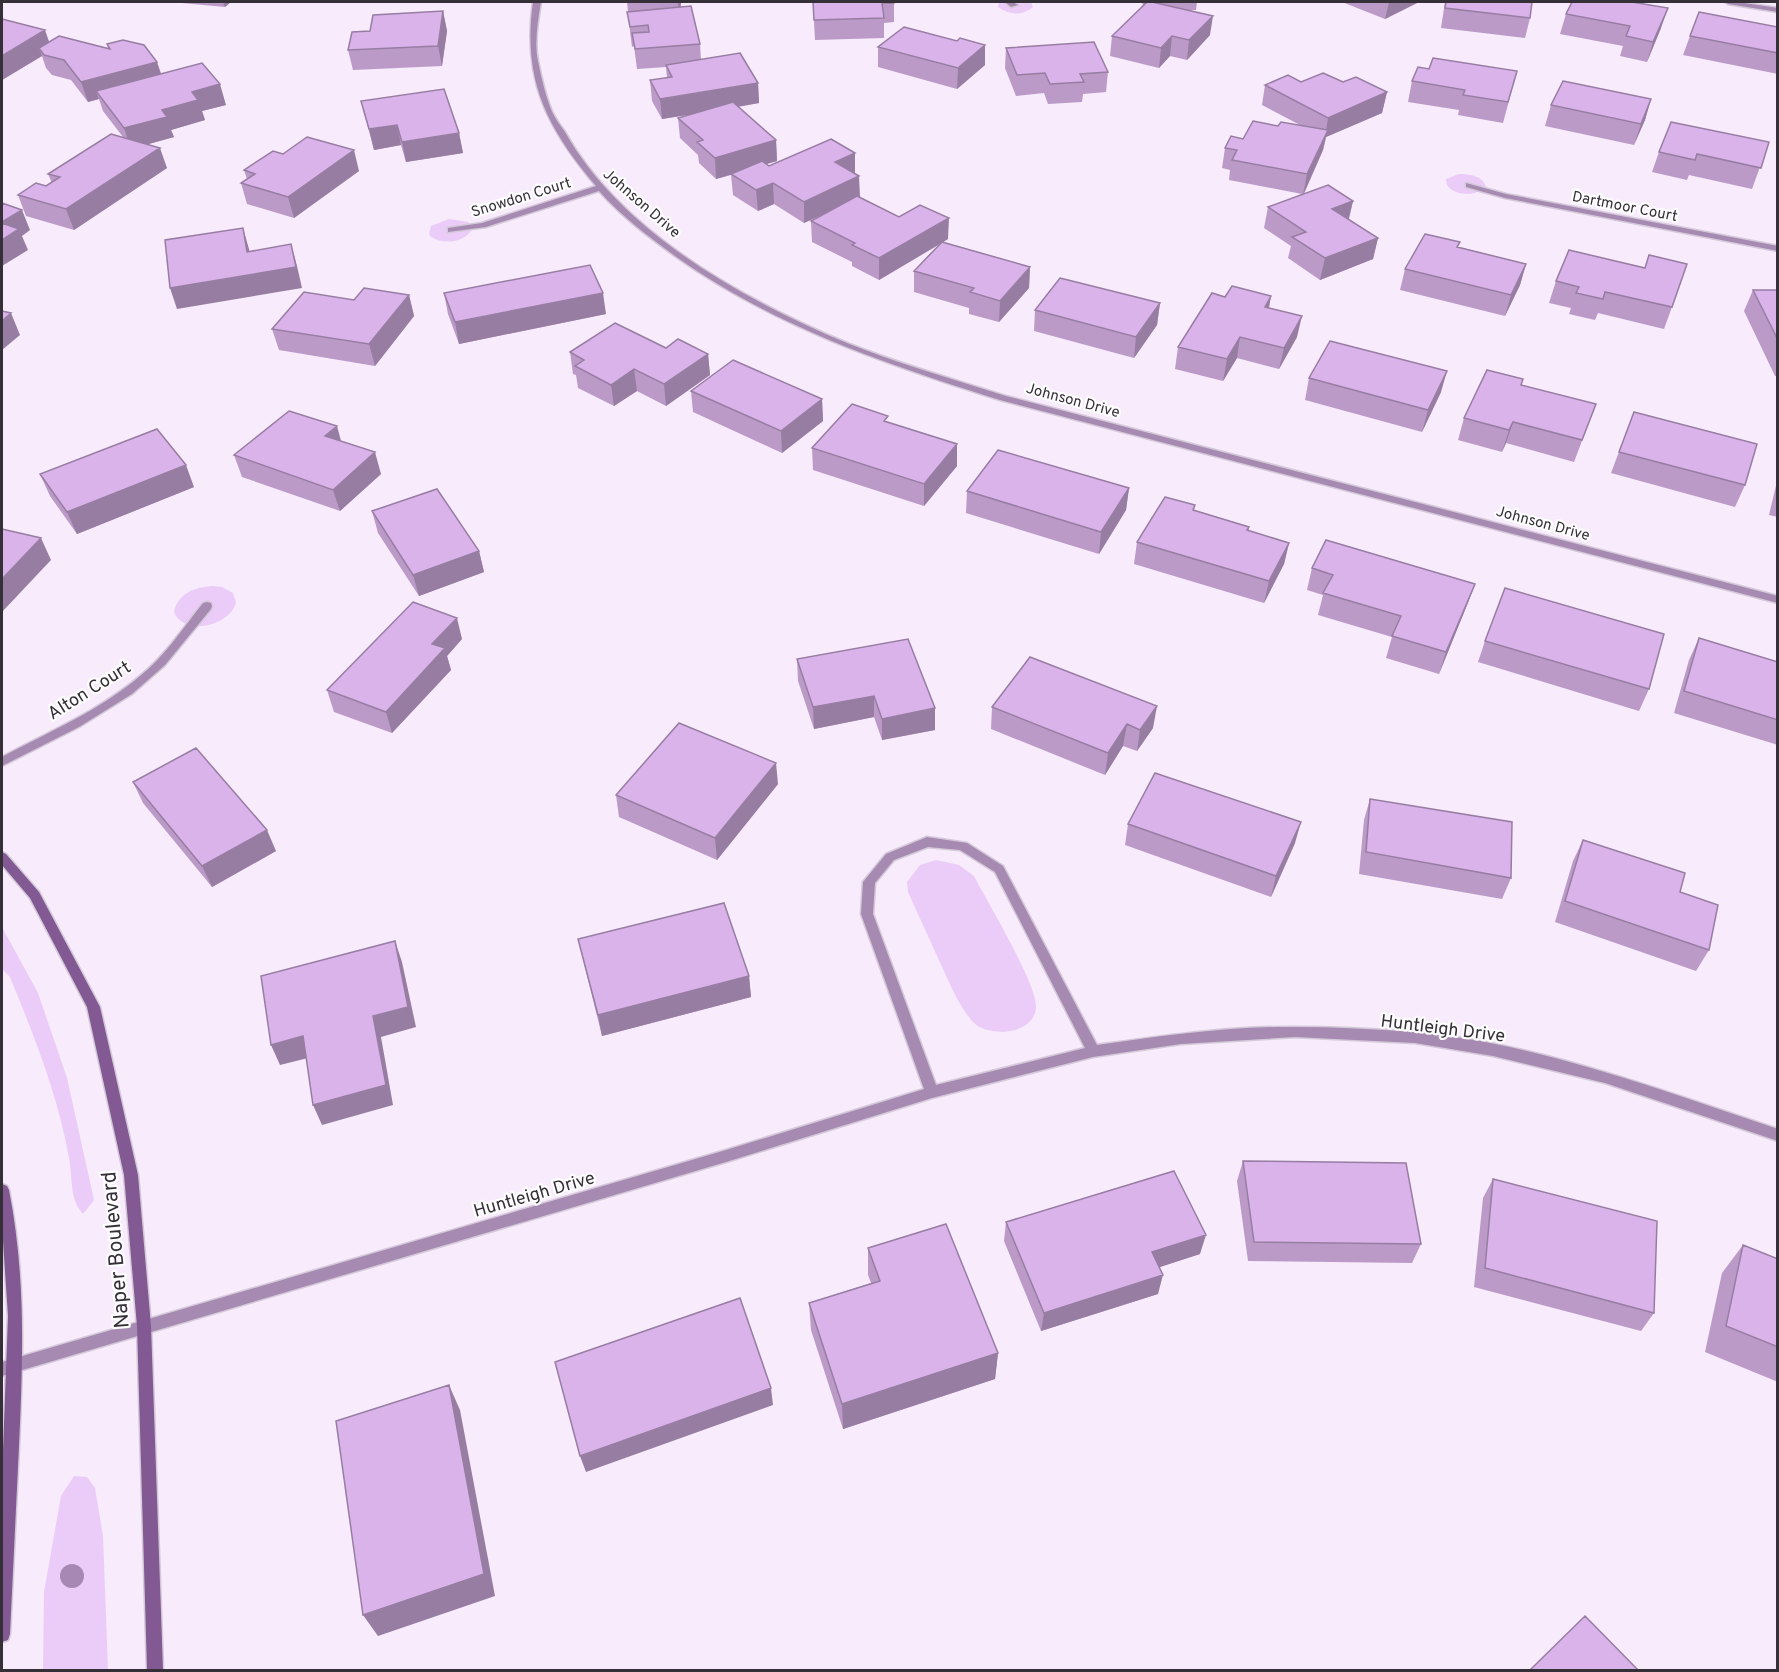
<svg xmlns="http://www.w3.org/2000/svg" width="1779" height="1672" font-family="Overpass,sans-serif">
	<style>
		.green { fill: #ebccf8 }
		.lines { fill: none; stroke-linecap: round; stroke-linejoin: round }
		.minor-casing { stroke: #d4c9d9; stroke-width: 3 }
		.secondary-casing { stroke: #d4c9d9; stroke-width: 3 }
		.minor { fill: #a78ab2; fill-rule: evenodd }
		.secondary { fill: #825993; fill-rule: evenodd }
		.tree { fill: #a787b3 }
		.wall { fill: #bb9ac8 }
		.shaded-wall { fill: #987da3 }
		.building { fill: #d9b3e9; stroke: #987da3; stroke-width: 1.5 }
		.labels { text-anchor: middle; stroke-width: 4.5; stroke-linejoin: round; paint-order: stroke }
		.far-street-label { font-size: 15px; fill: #352f38; stroke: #fdfdfd }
		.street-label { font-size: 18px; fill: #352f38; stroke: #fdfdfd }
		.near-street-label { font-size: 21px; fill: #352f38; stroke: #fdfdfd }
	</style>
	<rect width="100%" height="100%" fill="#f7ebfc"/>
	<!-- green -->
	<path class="green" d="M999,2H1031L1033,7C1023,16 1009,15 998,7Z
		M1459,174C1470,174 1483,176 1486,187C1476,198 1445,196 1446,179Z
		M449,219L468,222L473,228C465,243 444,245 431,237L429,234L431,226Z
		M213,586L222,587L233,593L236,602C231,626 184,637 174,612C178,593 195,587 213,586Z
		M936,860L959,865L974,876C987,901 1037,984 1036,1007C1035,1035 988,1038 973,1022C959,1006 951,986 942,967C931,942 919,917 908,892L907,882L920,865Z
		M2,927L38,993L67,1078L94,1200L83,1214C69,1199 73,1177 69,1158C58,1095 34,1036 10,977L2,969Z
		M74,1476L87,1477L95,1488L103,1536L108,1670H43L44,1592L61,1496Z"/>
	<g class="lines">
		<!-- minor casing -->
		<g class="minor-casing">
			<path id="minor" d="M533,2H541C538,21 534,42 538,61C541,76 545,94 551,109C554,117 560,125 565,132C621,232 744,300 847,343C899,364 953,379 1006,396L1778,596V603L1000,400C886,364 773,326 675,256C649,237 621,216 599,191L486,227L448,232V228L482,223L596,186C547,128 522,80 533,2Z
				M1005,2H1013L1018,5L1011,7Z
				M1725,2H1738L1778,8V12L1728,4Z
				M1466,183L1506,194L1778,246V251L1505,198L1466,187Z
				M207,602L211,603L212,606L211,609L165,665L132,694L79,727L2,766V757C48,732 99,711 140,676C165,656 183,628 203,603Z
				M927,837L967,843L1003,866L1097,1045C1162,1036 1229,1026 1296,1027C1335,1027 1375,1029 1414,1032C1537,1043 1660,1090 1778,1129V1141L1605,1083L1493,1056L1415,1043L1295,1037L1181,1044L1093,1057L932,1098L726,1162L2,1376V1362L726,1150L924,1089L861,914L863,882L886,854ZM928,847L960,850L995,872L1085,1048L936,1085L873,914L875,883L894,860Z"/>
		</g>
		<!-- secondary casing -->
		<g class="secondary-casing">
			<path id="secondary" d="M2,852L6,854L39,892L100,1007L138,1175L151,1326L163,1670H147L137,1326L124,1175L87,1007L30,898L2,865Z
				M2,1184L7,1186L9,1190C26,1276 23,1359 19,1446C16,1509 13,1571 10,1634L8,1640L2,1642V1477L8,1316L2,1226Z"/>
		</g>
		<!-- minor -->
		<use href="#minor" class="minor"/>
		<!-- secondary -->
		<use href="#secondary" class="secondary"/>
	</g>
	<!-- trees -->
	<circle class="tree" cx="72" cy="1576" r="12"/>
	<!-- wall -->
	<path class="wall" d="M171,2H231L225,7Z
		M627,2H681V7L700,44L701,60L758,83L759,103L738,107L776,140L777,161L766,164L769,166L855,174L860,197L899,217L948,239L943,242L1030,267L1029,288L999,322L969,314V308L914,292V271L940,244L879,280L852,266V262L812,242L811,221L828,212L804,223L774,204L758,211L733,195L731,175L716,179L699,163L698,155L680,138L678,118L688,115L662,119L652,101L650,80L667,78L666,67L637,69L634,46L632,47L630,31Z
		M813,2H894V22L884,23V38L815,40Z
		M1142,2H1197L1196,10H1190L1210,35L1187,60L1170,56L1159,68L1110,56L1112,36L1143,6Z
		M1342,2H1418L1417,3L1385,19Z
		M1445,2H1532L1530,18L1525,38L1441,28Z
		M443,11L447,31L442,66L353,70L348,50Z
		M1566,14L1661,28L1647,62L1620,56L1623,46L1560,34Z
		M2,19L49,42L108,48L107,44L161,74L226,105L202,111L205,120L171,130L174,137L148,144L167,168L74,230L26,216L18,195L46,186L52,183L48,174L123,137L103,111L99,99L88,102L71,80L52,75L46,68L42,56L2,80Z
		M1778,27V74L1683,55L1690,36Z
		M957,41L985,45V65L957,89L878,67V47Z
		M1006,48L1108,72L1106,92L1083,94L1082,102L1048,104L1044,93L1016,96L1005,68Z
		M1429,69L1517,71L1503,123L1458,115L1459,110L1408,102L1412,81Z
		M1301,82H1343L1387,92L1382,113L1326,137L1323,150L1304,194L1353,201L1349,219L1378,238L1373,259L1320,280L1288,258L1291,246L1264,228L1268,207L1302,194L1229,180L1230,170L1222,168L1225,148L1243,139L1278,126L1300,125L1262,105L1265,85Z
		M1651,99L1645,120L1634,145L1545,126L1551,105Z
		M361,101L459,133L463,153L406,162L401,145L374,150Z
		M1769,142L1752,189L1689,175L1687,180L1652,172L1659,152Z
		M244,170L359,171L294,218L247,204L241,183L247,179Z
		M1459,247L1526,264L1520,285L1505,316L1400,290L1405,269Z
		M1569,250L1672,307L1664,329L1598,313L1595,320L1569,314L1571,308L1549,303L1556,281Z
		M1753,290H1778V376H1775L1744,311Z
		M444,293L606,314L459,344L448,314Z
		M409,295L414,316L375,366L279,350L272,329L354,300Z
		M1271,296L1269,308L1297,337L1279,369L1237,358L1223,381L1175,369L1178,347L1225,297Z
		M1160,303L1157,325L1134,358L1034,331L1035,310Z
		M666,348L708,354L710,375L666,406L637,391L614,406L578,388L576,375L573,374L570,352Z
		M1309,378L1441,392L1422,432L1305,400Z
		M1521,385L1596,404L1574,462L1506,443L1502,452L1458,440L1464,418Z
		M691,391L822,399L823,421L782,453L693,412Z
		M1634,412L1745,485L1735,507L1611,473Z
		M888,423L957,444V466L924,506L813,470L812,448Z
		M341,441L381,474L340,511L242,477L234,455Z
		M40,474L194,487L77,534L50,496Z
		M1778,477V517L1769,515Z
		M1129,488L1126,510L1099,554L966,513L967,491Z
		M1195,505L1194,510L1249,527V531L1289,543L1284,564L1264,603L1134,564L1137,542Z
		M372,511L479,551L484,572L419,596L378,533Z
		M1312,568L1475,584L1467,605L1439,674L1386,658L1392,637L1318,615L1323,595L1307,590Z
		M1699,638L1778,662V745L1674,713L1689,660Z
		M462,639L447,656L451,670L392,733L334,712L327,690Z
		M908,639L935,730L882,740L874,717L814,729L798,681L797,659Z
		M1485,641L1649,689L1639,711L1478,662Z
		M992,707L1153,728L1137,751L1123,746L1105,775L991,729Z
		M133,782L276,851L212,887L143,803Z
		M778,784L717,860L619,817L616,795Z
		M1370,799L1511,878L1502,899L1359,874L1364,820Z
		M1128,824L1295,843L1271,897L1125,845Z
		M1583,840L1680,892L1709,950L1696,971L1555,922L1573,861Z
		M578,939L749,976L751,997L602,1036Z
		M1243,1161L1421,1244L1412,1263L1248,1261L1237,1181Z
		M1493,1179L1654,1313L1641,1331L1474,1287L1483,1198Z
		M1006,1222L1200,1254L1159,1267L1158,1294L1041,1331L1004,1241Z
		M1743,1245L1778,1259V1382L1705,1352L1722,1273Z
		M868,1248L998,1353L995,1379L843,1429L811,1330L809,1303L871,1283L868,1275Z"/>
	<!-- shaded-wall -->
	<path class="shaded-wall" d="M223,2H231L225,7Z
		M678,2H681L679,17Z
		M1389,2H1418L1417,3L1385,19Z
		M1668,8L1661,28L1647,62L1653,42Z
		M443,11L447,31L442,66L438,46Z
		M1213,16L1210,35L1187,60L1189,40Z
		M45,30L52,50L39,48L42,56L2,80V56Z
		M1172,36L1170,56L1159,68L1161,48Z
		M985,45V65L957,89L958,68Z
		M157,62L164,82L96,91L99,99L88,102L81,82Z
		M758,83L759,103L662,119L660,99Z
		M220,84L226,105L202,111L205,120L171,130L174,137L131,149L124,128L192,92Z
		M1387,92L1382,113L1326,137L1323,150L1303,195L1307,174L1325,136L1328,118Z
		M1651,99L1645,120L1634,145L1641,124Z
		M397,125L401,145L374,150L369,129Z
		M459,133L463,153L406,162L402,142Z
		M776,140L777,161L716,179L715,158Z
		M160,148L167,168L74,230L66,209Z
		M354,150L359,171L294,218L288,197Z
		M855,153V174L835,162Z
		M859,176L860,197L804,223V202Z
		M773,183L774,204L758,211L756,190Z
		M1353,201L1348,221L1332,209Z
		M22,210L30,230L22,236L28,250L2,266V222Z
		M949,218L948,239L879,280V258Z
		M243,228L249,249L253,273L247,252Z
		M1378,238L1373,259L1320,280L1325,258Z
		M291,244L297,266L302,288L177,309L170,288Z
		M1526,264L1520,285L1505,316L1511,295Z
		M1030,267L1029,288L999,322L1000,301Z
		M603,293L606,314L459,344L455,322Z
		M409,295L414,316L375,366L369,344Z
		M1271,296L1267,317L1265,307Z
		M1160,303L1157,325L1134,358L1136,337Z
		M11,313L20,335L2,350V321Z
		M1302,316L1297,337L1279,369L1284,348Z
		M1240,337L1237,358L1223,381L1227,359Z
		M708,354L710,375L666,406L664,384Z
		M634,369L637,391L614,406L611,385Z
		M1447,371L1441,392L1422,432L1428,410Z
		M822,399L823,421L782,453L781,431Z
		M1513,422L1506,443L1502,452L1509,430Z
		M337,426L343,448L325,436Z
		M957,444V466L924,506V484Z
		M375,452L381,474L340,511L333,490Z
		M186,465L194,487L77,534L67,512Z
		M1129,488L1126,510L1099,554L1101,532Z
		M41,538L51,560L2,612V579Z
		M1289,543L1284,564L1264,603L1269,581Z
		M479,551L484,572L419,596L413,575Z
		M1475,584L1467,605L1439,674L1446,652Z
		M457,618L462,639L447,656L451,670L392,733L386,712L432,644Z
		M874,696V717L814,729L813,707Z
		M1157,706L1153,728L1137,751L1140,730Z
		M935,708V730L882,740V719Z
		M1127,724L1123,746L1105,775L1108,753Z
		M776,763L778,784L717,860L715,838Z
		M1301,822L1295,843L1271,897L1276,876Z
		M267,830L276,851L212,887L202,866Z
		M395,941L402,962L416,1027L381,1037L393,1105L322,1125L313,1105L373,1016Z
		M749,976L751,997L602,1036L598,1015Z
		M303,1036L312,1057L280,1065L271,1045Z
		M1206,1235L1200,1254L1148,1271L1152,1252Z
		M1163,1275L1158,1294L1041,1331L1044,1313Z
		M998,1353L995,1379L843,1429L842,1404Z
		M449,1385L460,1410L495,1596L378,1636L363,1615Z
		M771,1388L773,1405L586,1472L580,1456Z"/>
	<!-- building -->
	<path class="building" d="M813,2H894V3H882L884,18L814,20Z
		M1147,2H1152L1213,16L1189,40L1172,36L1161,48L1112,36Z
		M1446,2H1532L1530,18L1445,8Z
		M1572,2H1632L1668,8L1653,42L1626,36L1630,26L1566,14Z
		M691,6L700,44L635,49L632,33L649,32L648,25L630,27L627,12Z
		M443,11L438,46L348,50L352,32L370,31L373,15Z
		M1699,12L1778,27V53L1690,36Z
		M2,19L45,30L2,56Z
		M904,27L957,41L960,38L985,45L958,68L878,47Z
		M59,36L110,49L107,44L123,40L144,45L157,62L81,82L64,60L44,55L39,48Z
		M1094,42L1108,72L1080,74L1084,82L1050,84L1045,73L1017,75L1006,48Z
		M740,53L758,83L660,99L650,80L672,77L666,65Z
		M1433,58L1517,71L1508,102L1463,95L1465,90L1412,81L1418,67L1429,69Z
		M202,63L220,84L192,92L198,100L162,110L167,117L124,128L96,91Z
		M1323,73L1343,82L1356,77L1387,92L1328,118L1265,85L1288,75L1301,82Z
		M1563,81L1651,99L1641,124L1551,105Z
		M444,89L459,133L402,142L397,125L369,129L361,101Z
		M733,102L776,140L715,158L697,142L703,140L678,118Z
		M1253,121L1278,126L1281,122L1328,130L1307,174L1232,160L1237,150L1225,148L1231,136L1243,139Z
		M1671,122L1769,142L1761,168L1697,154L1695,160L1659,152Z
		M111,134L160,148L66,209L18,195L36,183L46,186L60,177L48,174Z
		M307,137L354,150L288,197L241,183L255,174L244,170L273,151L283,154Z
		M831,139L855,153L835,162L859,176L804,202L773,183L756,190L731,174L762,161L769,166Z
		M1328,185L1353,201L1332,209L1378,238L1325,258L1292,237L1306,232L1268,207Z
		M857,196L899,217L920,205L949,218L879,258L852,245L855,243L811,221Z
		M2,203L22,210L2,222Z
		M2,223L19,229L2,240Z
		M243,228L247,252L291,244L296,267L170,288L165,240Z
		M1425,234L1460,242L1457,247L1526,264L1511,295L1405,269Z
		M942,242L1030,267L1000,301L970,292L974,288L914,271Z
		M1569,250L1645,268L1649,255L1687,264L1672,307L1605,292L1603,299L1576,293L1579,287L1556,281Z
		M590,265L603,293L455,322L444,293Z
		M1060,278L1160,303L1136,337L1035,310Z
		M1232,286L1271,296L1265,307L1302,316L1284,348L1240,337L1227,359L1178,347L1212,293L1225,297Z
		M364,288L409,295L369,344L272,329L304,292L354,300Z
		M1753,290H1778V340Z
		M2,311L11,313L2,321Z
		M615,323L666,348L678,339L708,354L664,384L634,369L611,385L575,366L584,360L570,352Z
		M1330,341L1447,371L1428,410L1309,378Z
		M733,360L822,399L781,431L691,391Z
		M1487,370L1523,379L1521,385L1596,404L1582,440L1513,422L1509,430L1464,418Z
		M852,404L888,416L884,421L957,444L924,484L812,448Z
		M289,411L337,426L325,436L375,452L333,490L234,455Z
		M1634,412L1757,444L1745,485L1619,452Z
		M157,429L186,465L67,512L40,474Z
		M998,450L1129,488L1101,532L967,491Z
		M437,489L479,551L413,575L372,511Z
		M1165,497L1195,505L1193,510L1249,527L1247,530L1289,543L1269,581L1137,542Z
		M2,529L41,538L2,579Z
		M1326,540L1475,584L1446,652L1392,636L1401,616L1323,593L1333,575L1312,568Z
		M1505,588L1664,634L1649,689L1485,641Z
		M413,602L457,618L432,644L445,648L386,712L327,690Z
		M1699,638L1778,662V720L1684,691Z
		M908,639L935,708L882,719L874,696L813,707L797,659Z
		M1030,657L1157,706L1140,730L1127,724L1108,753L992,707Z
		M679,723L776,763L715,838L616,795Z
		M196,748L267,830L202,866L133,782Z
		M1155,773L1301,822L1276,876L1128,824Z
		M1370,799L1512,822L1511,878L1366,852Z
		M1583,840L1685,873L1680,892L1718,905L1709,950L1565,901Z
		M724,903L749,976L598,1015L578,939Z
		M395,941L408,1007L373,1016L386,1085L313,1105L303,1036L271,1045L261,976Z
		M1243,1161L1406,1163L1421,1244L1254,1242Z
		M1174,1171L1206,1235L1152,1252L1163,1275L1044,1313L1006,1222Z
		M1493,1179L1657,1221L1654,1313L1485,1268Z
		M946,1224L998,1353L842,1404L809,1303L880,1281L868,1248Z
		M1743,1245L1778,1259V1347L1726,1326Z
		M740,1298L771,1388L580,1456L555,1362Z
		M449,1385L484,1574L363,1615L336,1421Z
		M1585,1616L1639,1671H1529Z"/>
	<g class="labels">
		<!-- far-street labels -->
		<g class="far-street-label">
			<text transform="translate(521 197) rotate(-17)" y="5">Snowdon Court</text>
			<text transform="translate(642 203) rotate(41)" y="5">Johnson Drive</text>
			<text transform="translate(1625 206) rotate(11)" y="5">Dartmoor Court</text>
			<text transform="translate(1073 400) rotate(15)" y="5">Johnson Drive</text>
			<text transform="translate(1543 523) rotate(15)" y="5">Johnson Drive</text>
		</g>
		<!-- street labels -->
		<g class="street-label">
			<text transform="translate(89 690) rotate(-32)" y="6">Alton Court</text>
			<text transform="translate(1443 1028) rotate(7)" y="6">Huntleigh Drive</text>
			<text transform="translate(534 1194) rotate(-16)" y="6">Huntleigh Drive</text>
		</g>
		<!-- near-street labels -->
		<g class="near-street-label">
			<text transform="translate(115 1250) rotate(-95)" y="7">Naper Boulevard</text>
		</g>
	</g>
	<!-- border -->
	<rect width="1779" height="1672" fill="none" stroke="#352f38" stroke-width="6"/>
</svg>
